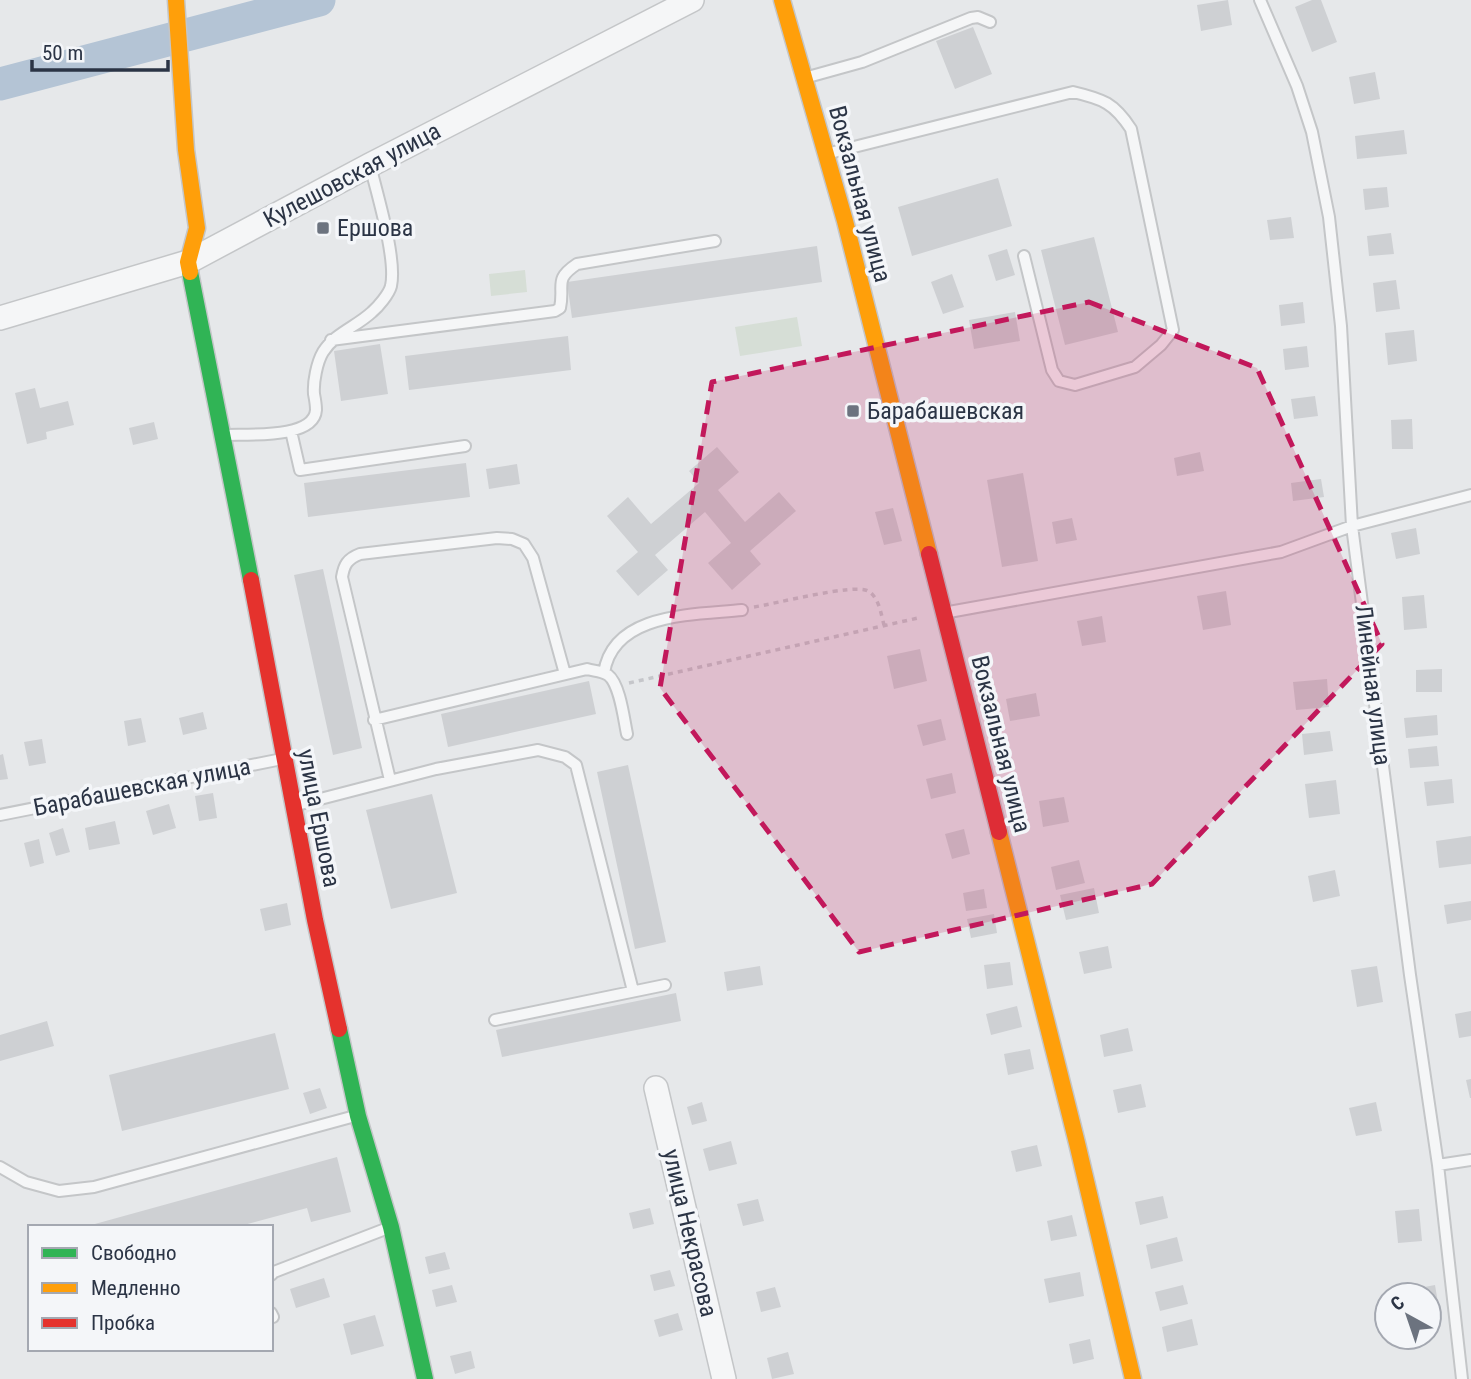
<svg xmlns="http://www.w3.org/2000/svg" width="1471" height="1379" font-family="'Roboto Condensed',sans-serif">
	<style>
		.green { fill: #d6ded6 }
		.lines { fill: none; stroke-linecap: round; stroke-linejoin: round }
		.river { stroke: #b4c4d5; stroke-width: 33 }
		.building { fill: #ced0d3 }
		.lane-casing { stroke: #c4c6c8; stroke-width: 14 }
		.street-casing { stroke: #c4c6c8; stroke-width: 26 }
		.fast-casing { stroke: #c4c6c8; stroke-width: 19 }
		.slow-casing { stroke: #c4c6c8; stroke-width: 19 }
		.jam-casing { stroke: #c4c6c8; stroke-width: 19 }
		.path { stroke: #c5c6ca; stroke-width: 3.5; stroke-dasharray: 5 5; stroke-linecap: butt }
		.lane { stroke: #f5f6f7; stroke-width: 10 }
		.street { stroke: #f5f6f7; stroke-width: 23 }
		.fast { stroke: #30b455; stroke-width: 16 }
		.slow { stroke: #ff9f0a; stroke-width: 16 }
		.jam { stroke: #e5322d; stroke-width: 16 }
		.marked { fill: #c2185b; fill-opacity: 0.2; stroke: #c2185b; stroke-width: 5; stroke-dasharray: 14 9; stroke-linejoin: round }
		.poi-dot { fill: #6c737f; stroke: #f4f6f9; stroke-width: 2.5 }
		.labels { text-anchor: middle; stroke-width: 7; stroke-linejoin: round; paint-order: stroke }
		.street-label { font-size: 24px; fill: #2b3445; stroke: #f4f6f9 }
		.poi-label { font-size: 24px; fill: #2b3445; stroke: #f4f6f9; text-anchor: start }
	</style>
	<rect width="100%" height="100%" fill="#e6e8ea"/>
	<!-- green -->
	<path class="green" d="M525,270L527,292L491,296L489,274Z
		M797,317L802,346L740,356L735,327Z"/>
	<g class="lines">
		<!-- river -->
		<path class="river" d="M0,84L319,0"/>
	</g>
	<!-- building -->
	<path class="building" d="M1228,0L1232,25L1201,31L1197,5Z
		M1312,0H1321L1337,42L1312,52L1295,7Z
		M973,27L992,74L955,89L936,41Z
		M1375,72L1380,99L1354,104L1349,77Z
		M1404,130L1407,154L1357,159L1355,136Z
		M998,178L1012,226L912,256L898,207Z
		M1387,187L1389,207L1365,210L1363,189Z
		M1291,217L1294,238L1270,240L1267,220Z
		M1391,233L1394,254L1369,256L1367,236Z
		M1094,237L1118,332L1065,345L1041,250Z
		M817,246L822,282L572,318L567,282Z
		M1007,249L1015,275L996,281L988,255Z
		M952,274L964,307L943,314L931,282Z
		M1396,280L1400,309L1376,312L1373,283Z
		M1303,302L1305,323L1281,326L1279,305Z
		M1015,312L1020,341L974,349L969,320Z
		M1414,330L1417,361L1388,365L1385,333Z
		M568,336L571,370L409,390L405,356Z
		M380,344L388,394L341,401L334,351Z
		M1307,346L1309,367L1285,370L1283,349Z
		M35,388L40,408L68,401L74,425L46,432L47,439L27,444L15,393Z
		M1315,396L1318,416L1294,419L1291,399Z
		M1412,419L1413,449H1392L1391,420Z
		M154,422L158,439L133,445L129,428Z
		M717,447L739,472L718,490L745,522L779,492L796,511L750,551L761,564L732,590L708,563L731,543L705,512L655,555L668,570L638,596L616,571L638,552L607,516L628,497L651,524L699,483L689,471Z
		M1200,452L1204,471L1177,476L1174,458Z
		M466,463L470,497L308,517L304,483Z
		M517,464L520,484L489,489L486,469Z
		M1023,473L1038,561L1002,567L987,480Z
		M1321,479L1324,497L1293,501L1291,483Z
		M893,508L902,541L884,545L875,512Z
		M1072,518L1077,540L1056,544L1052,522Z
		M1416,528L1420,554L1396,559L1391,533Z
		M323,569L362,748L333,755L294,575Z
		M1226,591L1231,625L1203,630L1197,596Z
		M1424,595L1427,628L1404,630L1402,597Z
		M1102,616L1106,642L1082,646L1077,621Z
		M920,649L927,681L894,689L887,656Z
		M1442,669V692H1416V670Z
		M1327,679L1329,707L1296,710L1293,682Z
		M589,681L596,714L448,747L441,714Z
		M1036,693L1040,716L1010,721L1006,699Z
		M203,712L207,729L183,735L179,718Z
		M1437,715L1438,735L1406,738L1404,718Z
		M141,718L146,742L128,746L124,721Z
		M941,719L946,740L923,746L917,725Z
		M1330,731L1333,751L1304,755L1302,734Z
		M42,739L46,763L29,766L24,742Z
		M1437,746L1439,766L1410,768L1408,749Z
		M3,754L8,779L0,780V755Z
		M628,765L666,942L635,949L597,772Z
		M952,773L956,793L931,799L926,779Z
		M1452,779L1454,803L1427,806L1424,782Z
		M1336,780L1340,814L1309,818L1305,784Z
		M213,793L217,818L199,821L195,796Z
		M432,794L457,893L391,909L366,810Z
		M1064,797L1069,822L1043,827L1039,801Z
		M169,804L176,828L153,835L146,811Z
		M115,821L120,844L89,850L85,828Z
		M63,828L70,852L56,856L49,833Z
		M964,829L970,854L952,859L945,834Z
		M1471,836V864L1439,868L1436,841Z
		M39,839L44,863L30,867L24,843Z
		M1079,860L1085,883L1056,890L1051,867Z
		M1335,870L1340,896L1313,902L1308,876Z
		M1094,888L1099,913L1066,920L1060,895Z
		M984,889L987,908L966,911L963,893Z
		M1471,901V920L1447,924L1444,905Z
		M287,903L291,925L265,931L260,909Z
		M994,914L997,933L971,938L967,919Z
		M1108,946L1112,968L1084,974L1079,952Z
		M1010,962L1013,985L987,989L984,965Z
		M760,966L763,985L727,991L724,972Z
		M1377,966L1383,1002L1357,1007L1351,970Z
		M676,993L681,1021L502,1057L496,1030Z
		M1017,1006L1022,1027L991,1035L986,1014Z
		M1471,1011V1036L1459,1038L1455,1014Z
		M47,1021L54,1046L0,1061V1035Z
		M1128,1028L1133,1051L1104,1057L1100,1035Z
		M275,1033L289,1089L122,1131L109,1075Z
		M1030,1049L1034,1069L1008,1075L1004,1054Z
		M1471,1079V1098H1470L1466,1080Z
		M1141,1084L1146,1107L1118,1113L1113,1090Z
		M320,1088L327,1108L310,1114L303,1093Z
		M702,1102L707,1121L692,1125L687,1107Z
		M1376,1102L1382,1131L1356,1136L1349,1108Z
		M731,1141L737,1164L709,1171L703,1149Z
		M1037,1145L1042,1166L1016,1172L1011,1151Z
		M337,1157L351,1212L311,1222L307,1208L236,1227H84Z
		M1163,1196L1168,1218L1140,1225L1135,1202Z
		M758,1199L764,1221L743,1226L737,1204Z
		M650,1208L654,1224L633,1229L629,1213Z
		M1419,1209L1422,1241L1398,1243L1395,1211Z
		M1072,1215L1077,1236L1051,1241L1047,1221Z
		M1177,1237L1183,1261L1151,1269L1146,1245Z
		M445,1252L450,1269L429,1274L425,1257Z
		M670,1270L675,1286L654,1291L650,1275Z
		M1080,1272L1084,1296L1049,1303L1044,1279Z
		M324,1278L330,1297L296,1308L290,1289Z
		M452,1285L457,1302L436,1307L432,1290Z
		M1183,1285L1188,1304L1160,1311L1155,1292Z
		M1435,1285L1441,1321L1429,1323V1295H1415L1414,1289Z
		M775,1287L781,1307L761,1312L756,1292Z
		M678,1313L683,1330L659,1337L654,1320Z
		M375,1315L384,1346L351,1355L343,1324Z
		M1192,1319L1198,1345L1167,1352L1162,1327Z
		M1090,1339L1094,1359L1073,1364L1069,1344Z
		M471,1351L475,1368L455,1374L450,1356Z
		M788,1352L794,1374L772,1379L767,1358Z"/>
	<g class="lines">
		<!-- lane casing -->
		<g class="lane-casing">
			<path id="lane" d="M1260,0L1297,86L1312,132L1329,217L1341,326L1352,526L1410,975L1438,1165L1462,1379
				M808,77L862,62L971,18L978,17L990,22
				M830,153L1073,92C1103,99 1114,103 1131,129L1173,330L1161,345L1135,367L1075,385L1059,381L1052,370L1024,256
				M331,340L555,311L560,308C565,285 553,280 577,264L715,241
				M291,431L300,470L465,446
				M226,435C248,434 314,439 316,410C316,404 315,399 314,394C313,382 317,362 323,352C335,333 356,327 372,312C378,307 389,294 391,286C397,259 377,194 370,165
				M949,612L1281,552L1352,526L1471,495
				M604,673C613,612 695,615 742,610
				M374,720L587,669C594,671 602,671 608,675C620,684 624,720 627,734
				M390,780L342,577C344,565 347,559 360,554L497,538L512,539L524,544L533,558L565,674
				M297,805L436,769L538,750L565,757L576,765L633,991
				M0,815L282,759
				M495,1020L665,985
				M1438,1165L1471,1160
				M0,1167L26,1182L59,1191L94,1187L355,1116
				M271,1275L274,1272L388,1228
				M271,1313L273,1317"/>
		</g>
		<!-- street casing -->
		<g class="street-casing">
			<path id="street" d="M0,318L188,262L370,165L692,0
				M656,1088L724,1379"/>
		</g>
		<!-- fast casing -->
		<g class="fast-casing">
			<path id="fast" d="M190,272L251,580
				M339,1029L358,1116L391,1227L425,1379"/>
		</g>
		<!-- slow casing -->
		<g class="slow-casing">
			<path id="slow" d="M176,0L186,150L197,228L188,262L190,272
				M782,0L845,221L929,554
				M999,832L1077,1143L1133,1379"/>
		</g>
		<!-- jam casing -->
		<g class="jam-casing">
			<path id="jam" d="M929,554L999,832
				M251,580L315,920L339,1029"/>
		</g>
		<!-- path -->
		<path class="path" d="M754,607C774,604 855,583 868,591C879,597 881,614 884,625
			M629,683L918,618"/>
		<!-- lane -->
		<use href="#lane" class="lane"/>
		<!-- street -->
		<use href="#street" class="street"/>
		<!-- fast -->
		<use href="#fast" class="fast"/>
		<!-- slow -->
		<use href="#slow" class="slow"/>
		<!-- jam -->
		<use href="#jam" class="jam"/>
	</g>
	<!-- marked area -->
	<path class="marked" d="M1089,302L1257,368L1382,644L1152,884L859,952L660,688L712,382Z"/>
	<!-- markers -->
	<g class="poi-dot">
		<rect x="316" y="221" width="14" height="14" rx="3.5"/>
		<rect x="846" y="404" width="14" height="14" rx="3.5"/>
	</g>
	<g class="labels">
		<!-- street labels -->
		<g class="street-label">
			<text transform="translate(352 175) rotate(-28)" y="8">Кулешовская улица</text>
			<text transform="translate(860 194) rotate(75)" y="8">Вокзальная улица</text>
			<text transform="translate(1373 685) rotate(83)" y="8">Линейная улица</text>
			<text transform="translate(1001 744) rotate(76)" y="8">Вокзальная улица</text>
			<text transform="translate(142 787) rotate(-11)" y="8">Барабашевская улица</text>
			<text transform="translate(319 818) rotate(79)" y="8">улица Ершова</text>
			<text transform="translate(690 1233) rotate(77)" y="8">улица Некрасова</text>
		</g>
		<!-- poi labels -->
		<g class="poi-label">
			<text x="337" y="236">Ершова</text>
			<text x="867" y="419">Барабашевская</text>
		</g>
	</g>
	<!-- legend -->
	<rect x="28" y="1225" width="245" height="126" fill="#f4f6f9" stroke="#a4a8b1" stroke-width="2"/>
	<rect x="42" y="1248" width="35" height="10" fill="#30b455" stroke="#a4a8b1" stroke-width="2"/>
	<text x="91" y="1260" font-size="21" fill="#2b3445">Свободно</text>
	<rect x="42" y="1283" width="35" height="10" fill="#ff9f0a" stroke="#a4a8b1" stroke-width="2"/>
	<text x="91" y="1295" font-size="21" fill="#2b3445">Медленно</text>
	<rect x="42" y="1318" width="35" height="10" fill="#e5322d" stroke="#a4a8b1" stroke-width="2"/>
	<text x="91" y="1330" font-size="21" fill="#2b3445">Пробка</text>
	<!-- north arrow -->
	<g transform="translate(1408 1316) rotate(320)"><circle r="33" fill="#f4f6f9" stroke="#a4a8b1" stroke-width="2"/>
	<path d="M0-5L12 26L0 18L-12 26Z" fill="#6c737f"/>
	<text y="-10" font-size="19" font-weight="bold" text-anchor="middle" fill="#2b3445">С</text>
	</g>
	<!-- scale -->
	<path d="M32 60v10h136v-10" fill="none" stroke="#2b3445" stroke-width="3.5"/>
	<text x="42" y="60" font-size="21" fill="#2b3445" stroke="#f4f6f9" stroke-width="5" paint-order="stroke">50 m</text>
</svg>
